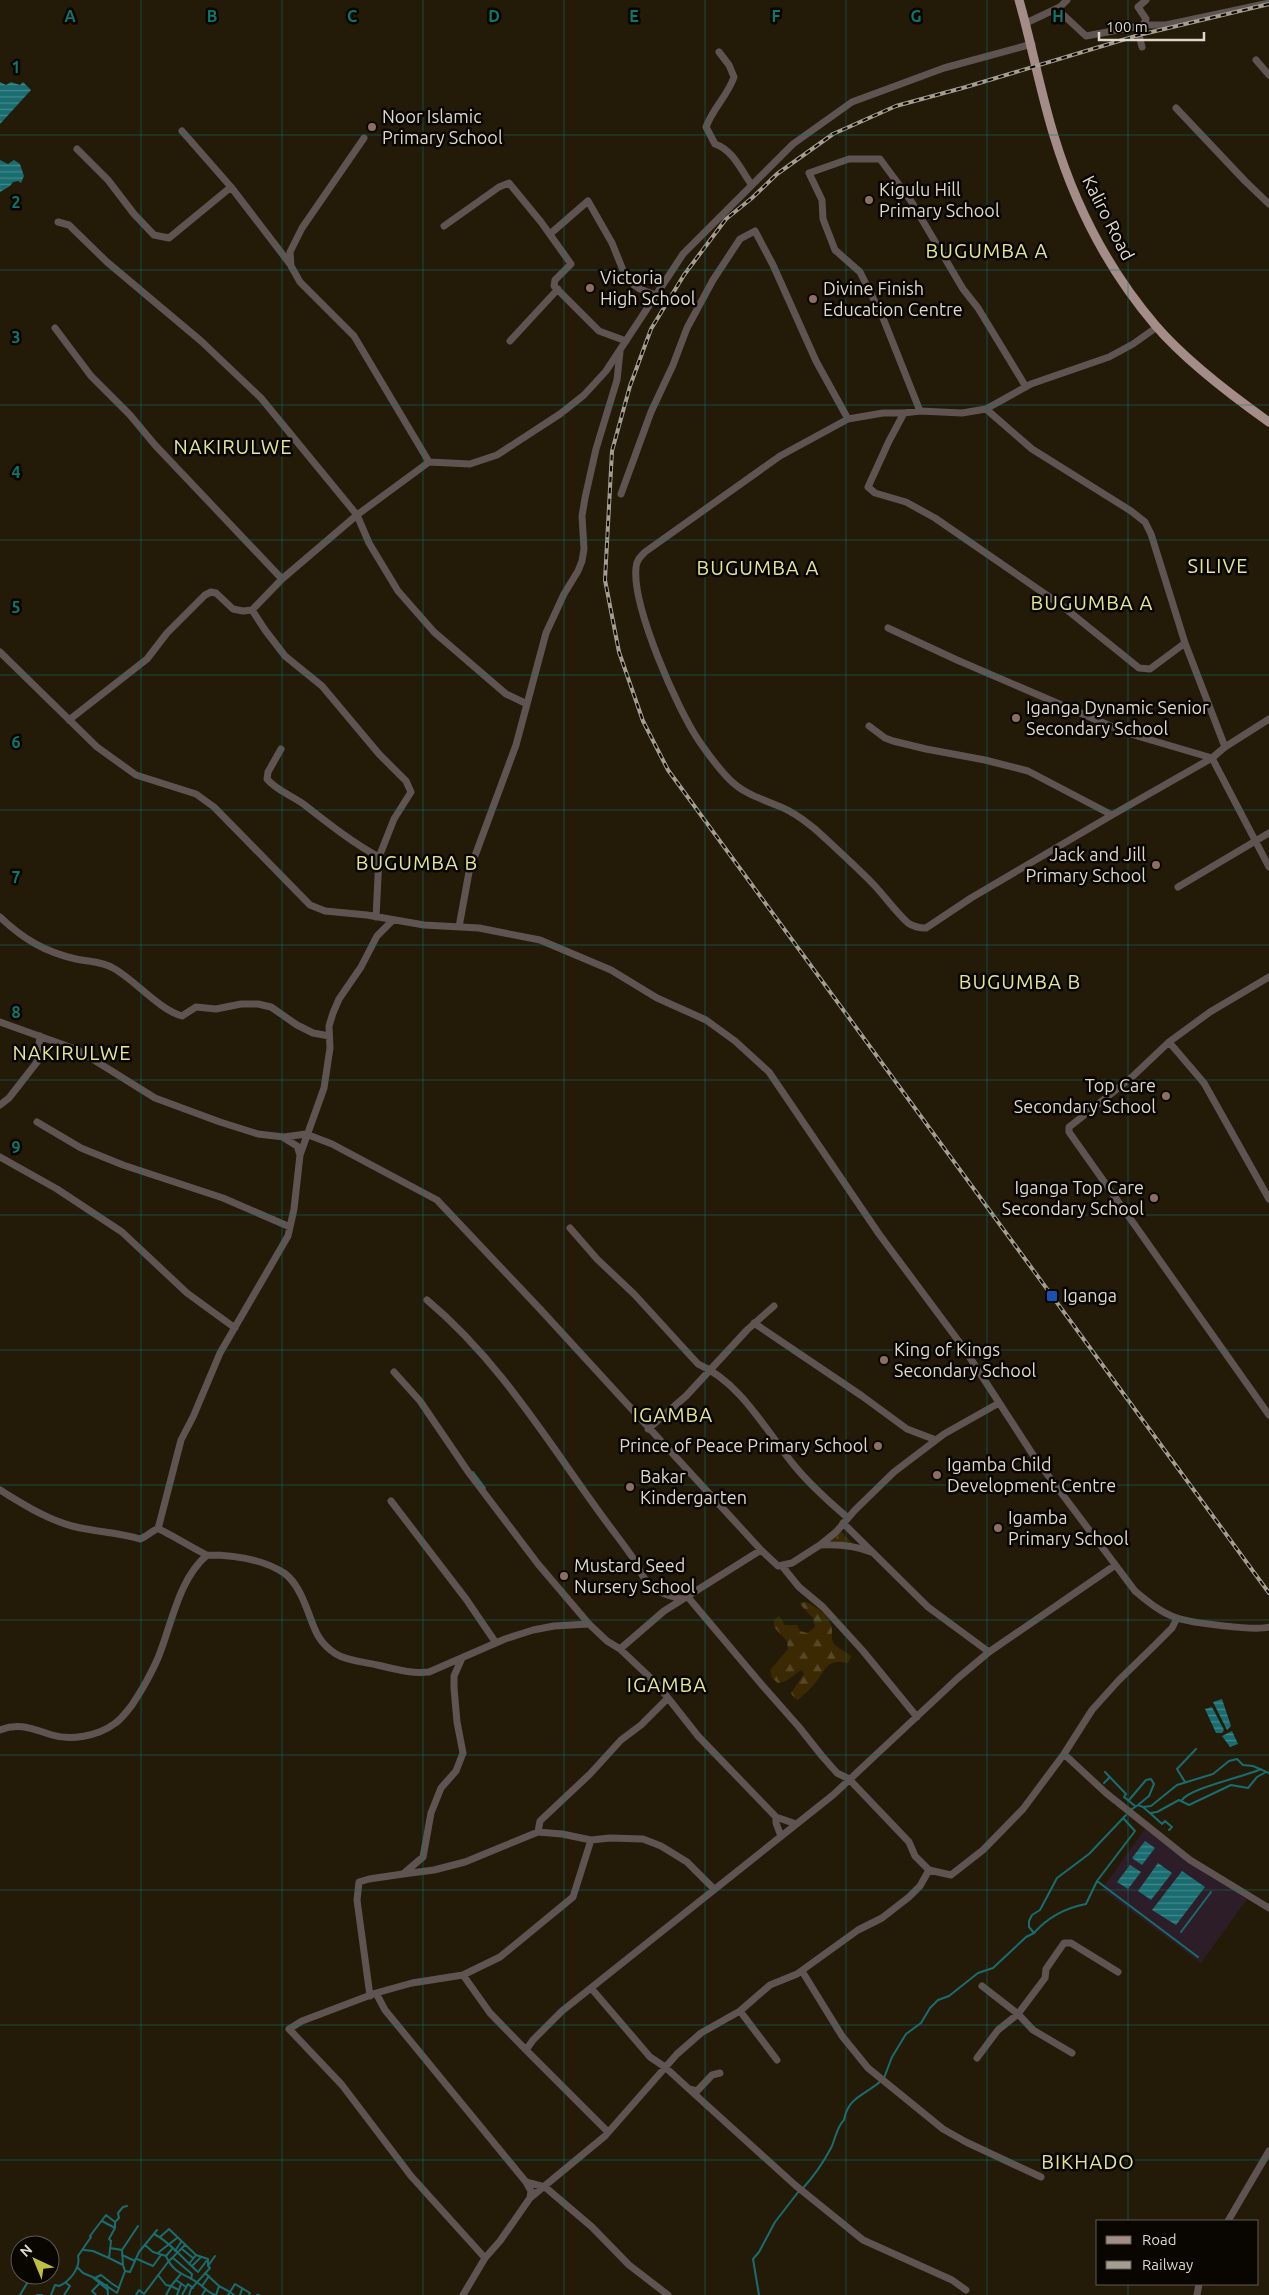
<svg xmlns="http://www.w3.org/2000/svg" width="1269" height="2295" font-family="Ubuntu,sans-serif">
	<style>
		.industrial { fill: #2c1d28 }
		.grass { fill: url(#grass-dots) }
		.forest { fill: url(#forest-firs) }
		.water { fill: url(#water-rules) }
		.lines { fill: none; stroke-linecap: round; stroke-linejoin: round }
		.stream { stroke: #196d70; stroke-width: 2 }
		.minor { stroke: #5f5452; stroke-width: 7 }
		.major { stroke: #a48d89; stroke-width: 9 }
		.rail-casing { stroke: #a59e90; stroke-width: 4 }
		.rail { stroke: #090602; stroke-width: 2; stroke-dasharray: 5.5; stroke-linecap: butt }
		.grid { fill: none; stroke: #0f766e; stroke-width: 1; stroke-opacity: 0.55 }
		.education-dot { fill: #8d6e63; stroke: #090602; stroke-width: 2 }
		.transit-dot { fill: #1a4fb4; stroke: #090602; stroke-width: 2 }
		.labels { text-anchor: middle; stroke-width: 5; stroke-linejoin: round; paint-order: stroke }
		.poi-label { font-size: 18px; fill: #ded7cc; stroke: #090602; text-anchor: start }
		.street-label { font-size: 18px; fill: #ded7cc; stroke: #090602 }
		.quarter-label { font-size: 20px; letter-spacing: 1px; fill: #e2e597; stroke: #090602 }
		.grid-label { font-size: 16px; text-anchor: middle; font-weight: bold; fill: #0f766e; stroke: #090602; stroke-width: 5; stroke-linejoin: round; paint-order: stroke }
	</style>
	<defs>
		<pattern id="grass-dots" width="8" height="8" patternUnits="userSpaceOnUse" patternTransform="scale(1.25)"><rect width="8" height="8" fill="#3b2904"/><path d="M2 2h.1M6 6h.1" fill="none" stroke="#574727" stroke-width="1.8" stroke-linecap="round"/></pattern>
		<pattern id="forest-firs" width="22" height="20" patternUnits="userSpaceOnUse" patternTransform="scale(1.25)"><rect width="22" height="20" fill="#3b2904"/><path d="M5 1l3.5 6h-7zM16 11l3.5 6h-7z" fill="#574727"/></pattern>
		<pattern id="water-rules" width="6" height="5" patternUnits="userSpaceOnUse" patternTransform="scale(1.25)"><rect width="6" height="5" fill="#196d70"/><path d="M0 2.5h6" fill="none" stroke="#45888a"/></pattern>
	</defs>
	<rect width="100%" height="100%" fill="#241a08"/>
	<!-- industrial -->
	<path class="industrial" d="M1145,1829L1204,1873L1247,1899L1201,1963L1102,1889Z"/>
	<!-- grass -->
	<path class="grass" d="M840,1531L853,1544L829,1540Z"/>
	<!-- forest -->
	<path class="forest" d="M806,1602C817,1607 831,1616 832,1630C832,1635 831,1641 835,1645C839,1649 846,1652 851,1656L848,1663C827,1659 827,1668 816,1682C811,1689 804,1694 798,1700L794,1698L791,1693L804,1674L801,1670L786,1681L778,1683L772,1678L770,1670L788,1649L787,1641L774,1627V1620L779,1616L785,1625H797L800,1631L807,1633L815,1627L813,1618L799,1603Z"/>
	<!-- water -->
	<path class="water" d="M0,82L6,85L11,82L20,85L23,82L31,90L0,124Z
		M0,160L8,164L14,160L20,164L24,176L21,183L18,181L13,182L10,186L0,192Z
		M1222,1699L1231,1726L1227,1730L1213,1702Z
		M1212,1707L1224,1730L1222,1733H1216L1205,1709Z
		M1232,1731L1238,1744L1230,1747L1222,1736Z
		M1145,1841L1155,1848L1142,1865L1132,1858Z
		M1158,1863L1172,1873L1151,1900L1138,1891Z
		M1130,1865L1141,1872L1128,1889L1117,1882Z
		M1182,1871L1205,1887L1176,1925L1152,1910Z"/>
	<g class="lines">
		<!-- stream -->
		<path class="stream" d="M473,1472L485,1488
			M1105,1772L1126,1794L1124,1797L1135,1806
			M1185,1782L1177,1769L1196,1749
			M1104,1783L1110,1777
			M1129,1800L1146,1780L1151,1779L1154,1784L1149,1796L1138,1805
			M1182,1800C1190,1788 1244,1777 1261,1769
			M1143,1807L1150,1813L1157,1812L1179,1800L1189,1805L1231,1785L1248,1788L1257,1777L1266,1772
			M1132,1809L1138,1805L1143,1807L1151,1806L1177,1785L1213,1774L1229,1761L1237,1759L1243,1765L1253,1766L1269,1773
			M1150,1813L1162,1824L1165,1821L1172,1827L1169,1830
			M1097,1881L1198,1957
			M1181,1932L1211,1892
			M1034,1933C1048,1917 1065,1908 1086,1904L1097,1881L1135,1831L1124,1819
			M884,2078L892,2057L906,2034L921,2023L930,2008L938,2000L949,1996L978,1973L993,1968L1026,1937L1034,1933L1029,1927V1921L1032,1915L1040,1910L1057,1878L1089,1854L1126,1815
			M803,2188C814,2176 823,2163 831,2148C835,2140 837,2126 844,2120C848,2097 865,2095 881,2081
			M102,2221L115,2228
			M154,2234C169,2241 185,2261 198,2272L208,2259
			M160,2237L169,2229L196,2255L208,2259V2266
			M145,2245L153,2252L166,2256C173,2273 185,2274 198,2283C204,2287 208,2293 215,2295
			M110,2248L122,2250
			M182,2249L193,2258
			M84,2250L93,2251L109,2258L111,2241L109,2239L115,2228V2222
			M175,2251L181,2242
			M159,2252L177,2238
			M122,2255L135,2261
			M166,2256L172,2249
			M109,2258L123,2265L122,2250L138,2226
			M173,2258L192,2274L191,2279
			M137,2259L153,2266L161,2255
			M189,2264L196,2255
			M123,2265L125,2271L130,2272L139,2252L157,2230
			M192,2266L201,2257
			M77,2267L83,2273L95,2278L101,2275L110,2282
			M205,2273L219,2286L216,2295
			M158,2275L166,2285L171,2286L180,2275
			M91,2276L108,2290
			M95,2278L117,2293L125,2271
			M176,2280L186,2287
			M111,2283L119,2288
			M107,2285L108,2295
			M202,2286L209,2276
			M219,2286L230,2292L235,2284L250,2293L249,2295
			M20,2295L29,2280
			M37,2295H42
			M51,2295L55,2285L59,2286C69,2282 81,2268 78,2256L91,2237L90,2236L106,2215L115,2222L119,2218L118,2213L123,2207L127,2206
			M64,2295L70,2286L66,2283
			M96,2295L92,2291L99,2284
			M136,2295L139,2290L144,2294L168,2262L185,2245
			M166,2295L171,2286L179,2290
			M177,2295L181,2284
			M182,2295L188,2284L193,2288
			M189,2295L191,2289L210,2268L208,2266L215,2256
			M202,2295L206,2289
			M228,2295L230,2292L234,2295
			M240,2295L242,2289
			M257,2295H259
			M759,2295L753,2259L759,2252L775,2222L799,2191"/>
		<!-- minor -->
		<path class="minor" d="M1057,9L1086,36L1145,25H1166L1269,3
			M1026,23L1060,7L1067,0
			M1142,47L1139,35L1146,19L1138,7L1146,0
			M719,52L729,65L734,77C728,95 713,108 706,127L715,144C733,150 741,170 751,184
			M1256,60L1269,75
			M1176,108L1245,181L1269,204
			M364,138L302,228L290,252L291,266L300,282L354,336L429,462
			M77,149L108,180L134,214L154,235L169,238L231,187L182,131
			M231,187L290,264
			M58,222L69,225L107,262L201,341L261,398L357,515L369,543L398,591L434,632L506,694L527,704
			M444,226L499,187L509,183L541,222L571,264L555,280L554,286L599,331L626,341
			M550,234L588,201L612,243L627,280L640,289L655,295
			M55,328L91,376L130,415L155,445L282,579
			M510,341L558,289
			M986,409L1032,449L1131,511L1145,522L1151,534L1185,643L1225,747
			M920,411L883,318L860,272L835,250L823,219L822,200L809,173L849,159H880L911,201L963,289L978,308L1026,387
			M904,413L889,441L868,487L875,493L906,502L935,518L1061,605L1139,668L1150,669L1185,643
			M621,494L651,412L673,365L687,328L713,280L740,239L755,231L773,265L816,361L848,419
			M252,610L265,630L285,656L322,686L379,754L406,781L411,792L394,819L379,857L376,917
			M888,628L957,660L1127,733L1212,758L1269,867
			M0,652L97,747L136,775L196,794L214,807L310,905L325,911L367,915L424,925L479,928L540,940L611,970L657,998L706,1020L735,1041L769,1072L879,1234L963,1347L1035,1458L1135,1591C1147,1601 1161,1613 1177,1618C1192,1623 1255,1631 1269,1627
			M69,720L147,659L167,633L205,595L211,592L216,593L233,609L243,611L252,610L282,579L357,515L429,462L470,464L497,455L560,414L584,395L606,371L683,254L793,144L852,102L944,68L1032,44
			M869,726L885,738L893,741L926,749L985,760L1028,771L1112,815L1212,758L1225,747L1269,719
			M281,749L268,772L267,779C277,791 293,796 306,806C329,824 353,843 379,857
			M1112,815L971,898L926,928C919,928 914,927 908,923C896,912 886,898 875,886C860,870 842,854 826,839C813,826 793,811 776,805C759,798 743,793 730,780C718,768 708,754 699,741C677,709 632,606 636,568C636,561 640,557 645,552L780,456L848,419L883,413H904L920,411L962,413L986,409L1031,384L1109,357L1133,344L1157,327
			M1178,887L1269,833
			M0,917C23,939 45,952 76,959C90,962 101,961 113,968C134,979 158,1009 182,1016L196,1007L216,1009L241,1004H258L271,1007L297,1025L313,1033L329,1036
			M459,927L469,872L516,745L546,633L564,594L578,571L582,561L584,549L582,516L585,498L596,449L617,380L620,352
			M1269,977L1210,1012L1169,1042L1132,1077L1073,1124L1069,1127V1132L1269,1415
			M0,1022L78,1050L155,1098L220,1122L258,1134L284,1137L306,1134L332,1144L437,1200L540,1309L761,1550
			M1169,1042L1204,1083L1269,1199
			M0,1105L9,1098L37,1062L40,1036
			M37,1122L81,1148L123,1165L223,1198L290,1227
			M284,1138L297,1146L300,1155
			M0,1157L57,1189L122,1232L187,1293L235,1328
			M570,1228L597,1259L635,1295L698,1364C740,1382 765,1429 793,1464C809,1484 828,1501 848,1518
			M427,1300C506,1366 556,1456 617,1536C623,1544 629,1552 635,1561C639,1568 642,1577 648,1583C657,1593 669,1596 682,1599
			M754,1323L862,1396L907,1429L936,1440
			M394,1372L420,1401L469,1473L538,1564L589,1624
			M648,1429L686,1396L747,1330L774,1306
			M0,1490C23,1504 46,1519 72,1526C95,1532 118,1532 140,1539C146,1537 152,1531 157,1529C161,1528 199,1552 207,1555
			M391,1501L466,1599L496,1643
			M843,1523L928,1607L989,1652
			M158,1529L181,1440L193,1417L220,1353L288,1236L294,1209L300,1155L324,1088L330,1048L329,1026L333,1013L339,999L361,967L377,936L393,920
			M820,1545C838,1544 854,1545 871,1552
			M782,1566L799,1587L823,1607L863,1651L917,1717
			M687,1596L762,1685L799,1727L822,1756L837,1773L849,1779L909,1842L915,1856L929,1870L951,1875L983,1850L1023,1809L1064,1754L1092,1710L1119,1680L1154,1646L1172,1628L1177,1618
			M620,1649L657,1684L698,1736L776,1817L796,1824
			M0,1730C19,1722 33,1729 52,1735C70,1741 98,1736 114,1724C121,1720 127,1711 132,1705C142,1690 151,1674 158,1658C172,1624 178,1580 207,1555C232,1555 261,1558 284,1573C293,1579 301,1594 305,1604C314,1625 315,1641 336,1654C347,1661 365,1662 377,1665C395,1669 411,1674 429,1672L505,1639L533,1630L554,1626L589,1624L607,1641L620,1649L664,1611L761,1550L778,1566L792,1563L820,1545L836,1532L855,1510L894,1472L944,1434L999,1403
			M1064,1754L1106,1793L1190,1860L1269,1908
			M776,1817V1823L781,1836
			M538,1832L540,1821L590,1774L621,1740L641,1725L668,1698
			M403,1874L434,1870L465,1862L538,1832L562,1834L591,1840L610,1838L643,1839L661,1846L687,1862L714,1889
			M802,1971L842,2036L868,2068L943,2129L966,2142L1041,2177
			M463,1975L490,2013L526,2050L533,2040L562,2011L833,1795L958,1678L989,1652L1114,1566
			M982,1986L1018,2014L1033,2030L1072,2053
			M591,1988L650,2057L665,2067L689,2089L697,2091L712,2075L720,2073
			M376,1993L412,1983L463,1975L500,1957L573,1897L591,1840
			M370,1996L357,1900L359,1882L369,1879L403,1874L423,1857L431,1813L441,1788L456,1771L463,1753L457,1722L454,1688V1676L462,1658
			M740,2011L770,1985L797,1974L858,1930L882,1918L909,1897L920,1886L929,1870
			M526,2050L608,2132
			M977,2058L998,2030L1018,2014L1045,1978L1046,1969L1064,1943H1071L1118,1972
			M689,2089L795,2185L863,2240L952,2280L966,2290
			M530,2198L605,2136L677,2054L701,2033L740,2011L777,2060
			M1228,2221L1269,2151
			M485,2258L411,2176L342,2085L289,2029L302,2021L376,1993L385,2010L526,2182L545,2187L592,2227L629,2265L668,2295
			M463,2295L485,2258L500,2241L530,2198L531,2191L526,2182
			M1197,2295L1199,2284"/>
		<!-- major -->
		<path class="major" d="M1019,0C1032,45 1040,91 1054,136C1075,205 1109,271 1156,326C1186,361 1231,395 1269,422"/>
		<!-- rail casing -->
		<g class="rail-casing">
			<path id="rail" d="M1269,4L1139,35L966,87L896,106L833,134L777,174L752,198L726,219L684,275L651,329L630,386L612,451L605,580L619,652L643,721L668,770L1269,1593"/>
		</g>
		<!-- rail -->
		<use href="#rail" class="rail"/>
	</g>
	<!-- grid -->
	<path class="grid" d="M141,0V2295M282,0V2295M423,0V2295M564,0V2295M705,0V2295M846,0V2295M987,0V2295M1128,0V2221M0,135H1269M0,270H1269M0,405H1269M0,540H1269M0,675H1269M0,810H1269M0,945H1269M0,1080H1269M0,1215H1269M0,1350H1269M0,1485H1269M0,1620H1269M0,1755H1269M0,1890H1269M0,2025H1269M0,2160H1269M1128,2284V2295"/>
	<!-- markers -->
	<g class="education-dot">
		<circle cx="372" cy="127" r="5"/>
		<circle cx="869" cy="200" r="5"/>
		<circle cx="590" cy="288" r="5"/>
		<circle cx="813" cy="299" r="5"/>
		<circle cx="1016" cy="718" r="5"/>
		<circle cx="1156" cy="865" r="5"/>
		<circle cx="1166" cy="1096" r="5"/>
		<circle cx="1154" cy="1198" r="5"/>
		<circle cx="884" cy="1360" r="5"/>
		<circle cx="878" cy="1446" r="5"/>
		<circle cx="937" cy="1475" r="5"/>
		<circle cx="630" cy="1487" r="5"/>
		<circle cx="998" cy="1528" r="5"/>
		<circle cx="564" cy="1576" r="5"/>
	</g>
	<rect class="transit-dot" x="1046" y="1290" width="12" height="12" rx="2.5"/>
	<g class="labels">
		<!-- poi labels -->
		<g class="poi-label">
			<text x="382" y="123">Noor Islamic<tspan x="382" dy="21">Primary School</tspan></text>
			<text x="879" y="196">Kigulu Hill<tspan x="879" dy="21">Primary School</tspan></text>
			<text x="600" y="284">Victoria<tspan x="600" dy="21">High School</tspan></text>
			<text x="823" y="295">Divine Finish<tspan x="823" dy="21">Education Centre</tspan></text>
			<text x="1026" y="714">Iganga Dynamic Senior<tspan x="1026" dy="21">Secondary School</tspan></text>
			<text x="1146" y="861" text-anchor="end">Jack and Jill<tspan x="1146" dy="21">Primary School</tspan></text>
			<text x="1156" y="1092" text-anchor="end">Top Care<tspan x="1156" dy="21">Secondary School</tspan></text>
			<text x="1144" y="1194" text-anchor="end">Iganga Top Care<tspan x="1144" dy="21">Secondary School</tspan></text>
			<text x="1063" y="1302">Iganga</text>
			<text x="894" y="1356">King of Kings<tspan x="894" dy="21">Secondary School</tspan></text>
			<text x="868" y="1452" text-anchor="end">Prince of Peace Primary School</text>
			<text x="947" y="1471">Igamba Child<tspan x="947" dy="21">Development Centre</tspan></text>
			<text x="640" y="1483">Bakar<tspan x="640" dy="21">Kindergarten</tspan></text>
			<text x="1008" y="1524">Igamba<tspan x="1008" dy="21">Primary School</tspan></text>
			<text x="574" y="1572">Mustard Seed<tspan x="574" dy="21">Nursery School</tspan></text>
		</g>
		<!-- street labels -->
		<g class="street-label">
			<text transform="translate(1108 218) rotate(63)" y="6">Kaliro Road</text>
		</g>
		<!-- quarter labels -->
		<g class="quarter-label">
			<text x="987" y="258">BUGUMBA A</text>
			<text x="233" y="454">NAKIRULWE</text>
			<text x="1218" y="573">SILIVE</text>
			<text x="758" y="575">BUGUMBA A</text>
			<text x="1092" y="610">BUGUMBA A</text>
			<text x="417" y="870">BUGUMBA B</text>
			<text x="1020" y="989">BUGUMBA B</text>
			<text x="72" y="1060">NAKIRULWE</text>
			<text x="673" y="1422">IGAMBA</text>
			<text x="667" y="1692">IGAMBA</text>
			<text x="1088" y="2169">BIKHADO</text>
		</g>
	</g>
	<g class="grid-label">
		<text x="70" y="22">A</text>
		<text x="212" y="22">B</text>
		<text x="352" y="22">C</text>
		<text x="494" y="22">D</text>
		<text x="634" y="22">E</text>
		<text x="776" y="22">F</text>
		<text x="916" y="22">G</text>
		<text x="1058" y="22">H</text>
		<text x="16" y="73">1</text>
		<text x="16" y="208">2</text>
		<text x="16" y="343">3</text>
		<text x="16" y="478">4</text>
		<text x="16" y="613">5</text>
		<text x="16" y="748">6</text>
		<text x="16" y="883">7</text>
		<text x="16" y="1018">8</text>
		<text x="16" y="1153">9</text>
	</g>
	<!-- legend -->
	<rect x="1096" y="2220" width="162" height="65" fill="#090602" stroke="#5e5a53"/>
	<rect x="1106" y="2236" width="25" height="8" fill="#a48d89" stroke="#5e5a53"/>
	<text x="1142" y="2245" font-size="15" fill="#ded7cc">Road</text>
	<rect x="1106" y="2261" width="25" height="8" fill="#a59e90" stroke="#5e5a53"/>
	<text x="1142" y="2270" font-size="15" fill="#ded7cc">Railway</text>
	<!-- north arrow -->
	<g transform="translate(35 2260) rotate(316)"><circle r="24" fill="#090602" stroke="#5e5a53"/>
	<path d="M0-4L9 19L0 12L-9 19Z" fill="#bdbf43"/>
	<text y="-8" font-size="14" font-weight="bold" text-anchor="middle" fill="#ded7cc">N</text>
	</g>
	<!-- scale -->
	<path d="M1099 32v8h105v-8" fill="none" stroke="#ded7cc" stroke-width="2.5"/>
	<text x="1106" y="32" font-size="15" fill="#ded7cc" stroke="#090602" stroke-width="4" paint-order="stroke">100 m</text>
</svg>
